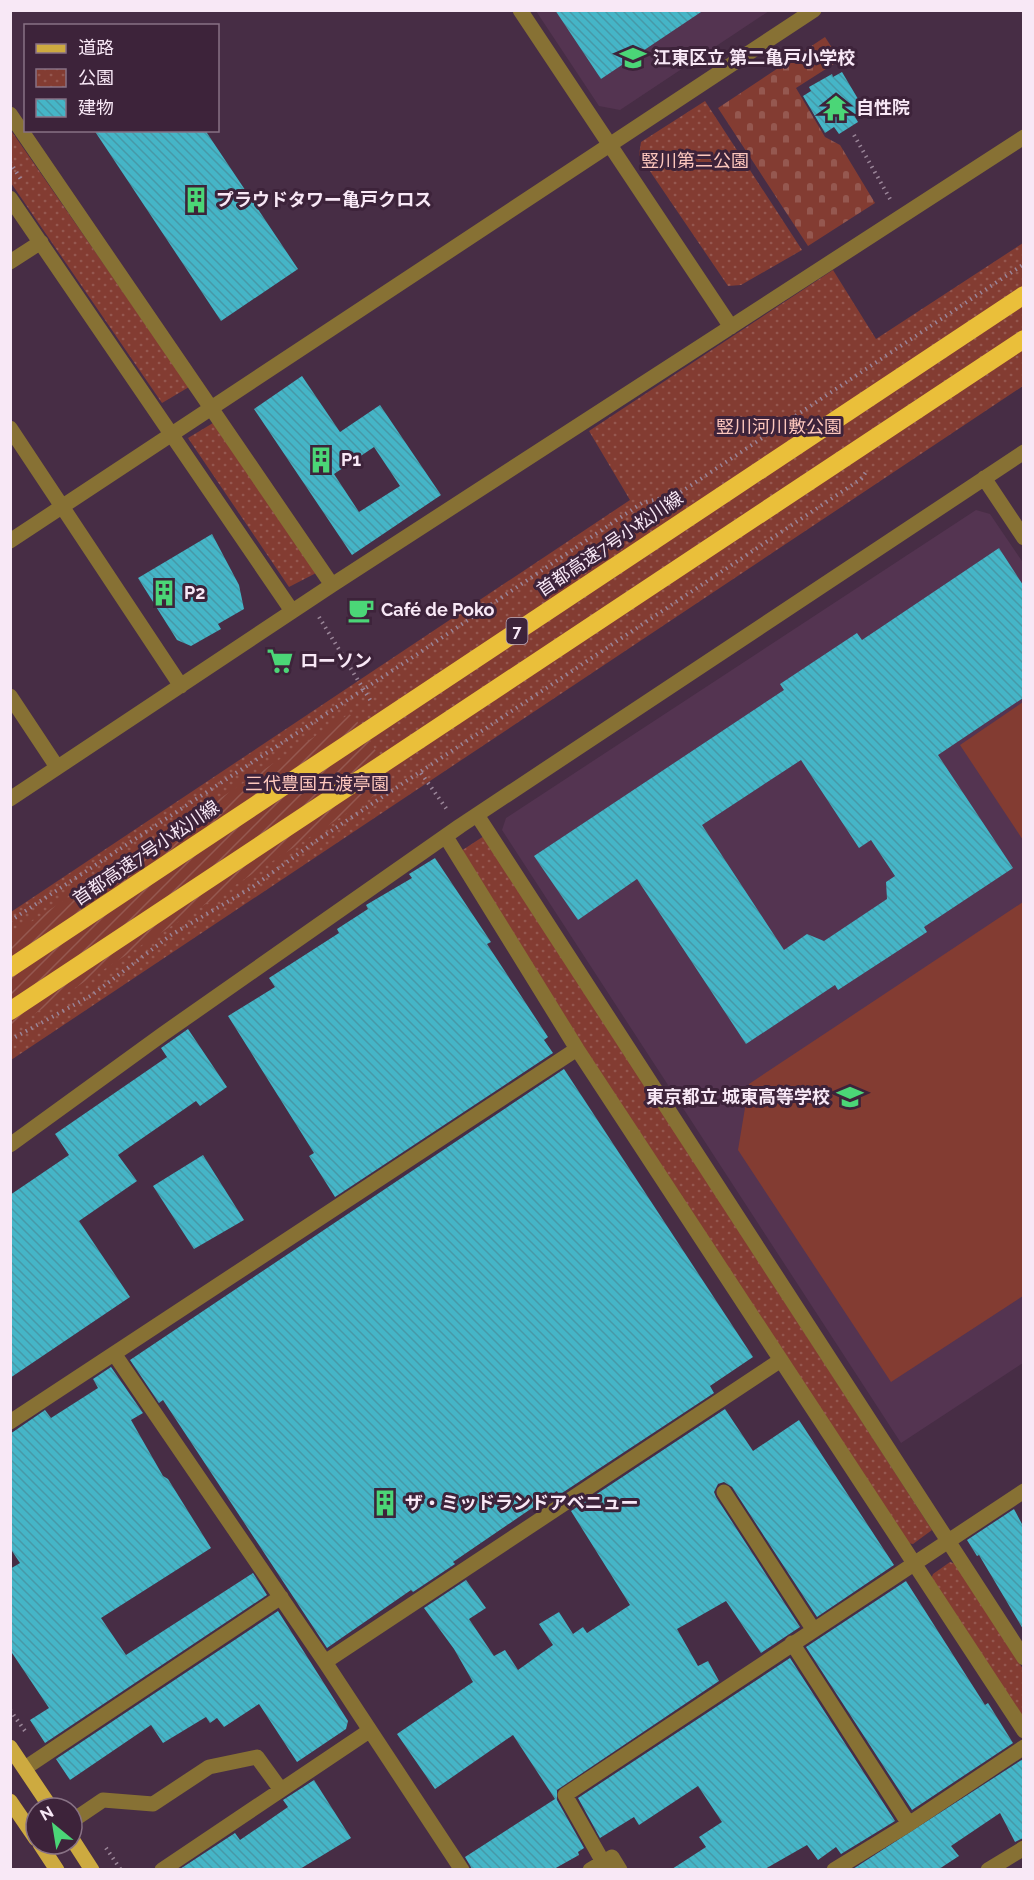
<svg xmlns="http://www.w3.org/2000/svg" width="1034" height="1880" font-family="Raleway,'Noto Sans JP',sans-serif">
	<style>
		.built { fill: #543451 }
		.grass { fill: #833c32 }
		.cemetery { fill: url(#cemetery-stones) }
		.park { fill: url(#park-dots) }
		.garden { fill: url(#garden-furrows) }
		.building { fill: url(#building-back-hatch); fill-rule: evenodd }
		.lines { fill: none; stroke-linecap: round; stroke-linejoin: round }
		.path { stroke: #9a8598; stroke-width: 4; stroke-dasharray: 1.5 4.5; stroke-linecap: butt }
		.minor { stroke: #877134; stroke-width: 15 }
		.major { stroke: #cdaa40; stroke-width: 15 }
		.highway { stroke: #eabf3a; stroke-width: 18 }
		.labels { text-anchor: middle; stroke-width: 6; stroke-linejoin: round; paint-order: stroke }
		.shield { fill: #3d233a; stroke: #c0adbe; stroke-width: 1.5 }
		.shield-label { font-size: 16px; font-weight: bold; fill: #f8e8f6 }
		.poi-label { font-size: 18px; font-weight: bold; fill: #f8e8f6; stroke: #3d233a; text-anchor: start }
		.park-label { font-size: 18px; fill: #fdc7bd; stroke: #3d233a }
		.street-label { font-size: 18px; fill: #f8e8f6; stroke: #3d233a }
	</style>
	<defs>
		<pattern id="cemetery-stones" width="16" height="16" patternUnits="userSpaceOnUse" patternTransform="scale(1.5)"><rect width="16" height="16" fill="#833c32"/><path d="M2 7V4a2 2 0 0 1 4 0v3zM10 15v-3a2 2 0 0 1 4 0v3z" fill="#955850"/></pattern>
		<pattern id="park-dots" width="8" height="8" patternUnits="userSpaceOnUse" patternTransform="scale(1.5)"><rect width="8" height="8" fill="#833c32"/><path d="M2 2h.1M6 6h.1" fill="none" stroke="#955850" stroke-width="1.8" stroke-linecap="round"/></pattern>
		<pattern id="garden-furrows" width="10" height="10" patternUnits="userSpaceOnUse" patternTransform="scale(1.5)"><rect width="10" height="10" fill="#833c32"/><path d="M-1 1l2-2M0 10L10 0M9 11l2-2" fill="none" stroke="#955850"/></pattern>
		<pattern id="building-back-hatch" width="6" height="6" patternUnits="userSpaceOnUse" patternTransform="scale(1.5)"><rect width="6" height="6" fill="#45b5c7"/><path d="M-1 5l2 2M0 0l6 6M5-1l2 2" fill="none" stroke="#4699a8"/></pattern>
	</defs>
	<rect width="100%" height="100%" fill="#472d45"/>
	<!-- built -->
	<path class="built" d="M536,11H769L620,110L599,106Z
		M976,510L990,514L1024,564L1023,1363L901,1443L502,830L506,818Z"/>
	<!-- grass -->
	<path class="grass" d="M1023,702V840L960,745Z
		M1023,902V1296L891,1382L738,1150L749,1084Z"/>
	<!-- cemetery -->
	<path class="cemetery" d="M825,37L840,60L796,88L825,137L840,145L875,203L808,246L718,108Z"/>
	<!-- park -->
	<path class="park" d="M705,101L802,250L741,285L728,286L639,155L641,142Z
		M10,129L189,387L162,403L11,183Z
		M1023,243V386L11,1060V912L630,500L589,431L833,270L876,339Z
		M213,423L318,572L289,587L188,438Z
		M484,836L932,1530L913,1544L907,1543L639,1135L461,851Z
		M950,1562L956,1564L1023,1669V1720L931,1579L933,1574Z"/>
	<!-- garden -->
	<path class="garden" d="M349,714L355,718L388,770L380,792L11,1029V935Z"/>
	<!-- building -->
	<path class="building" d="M555,10H704L601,79Z
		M842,72L864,109L854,115L858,122L839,134L834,127L825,133L803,96L811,91L809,87L832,74L833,77Z
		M94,130H205L298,269L221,321Z
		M302,376L340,432L380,405L441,495L352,555L254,409ZM374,447L400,486L359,512L334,474Z
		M212,534L239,585L244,609L218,624L221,629L191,646L177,640L138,578Z
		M999,548L1023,585V698L938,755L1013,868L924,927L927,932L838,990L835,985L746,1044L637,879L578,920L534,856L784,690L780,684L857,633L862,640ZM801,760L859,848L871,840L895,876L886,882L887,899L824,941L807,934L784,950L702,825Z
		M435,858L491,942L487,944L548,1037L544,1040L553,1053L335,1197L309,1156L314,1153L228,1016L275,987L269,978L339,933L337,929L368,909L366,905L412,878L409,874Z
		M188,1029L227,1087L200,1106L196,1101L118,1155L137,1181L79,1221L130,1297L10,1378V1195L69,1155L55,1134L167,1057L161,1048Z
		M564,1069L753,1357L710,1386L714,1393L559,1495L557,1491L453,1562L455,1564L413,1592L411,1590L327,1648L163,1400L159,1403L130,1360Z
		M203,1155L244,1220L194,1249L153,1186Z
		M111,1367L143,1413L131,1420L163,1476L168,1479L211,1548L101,1618L126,1655L253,1573L267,1595L45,1743L30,1720L49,1708L10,1650V1569L20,1563L10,1548V1434L45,1410L51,1418L98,1388L93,1379Z
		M725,1409L753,1451L799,1420L894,1565L817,1617L732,1487L724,1482L718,1484L714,1492L716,1497L800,1627L761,1653L726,1601L677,1629L698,1666L708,1661L719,1681L557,1790V1800L584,1848L578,1852L579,1855L554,1869H472L465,1857L555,1799L513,1735L435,1789L397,1734L473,1682L454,1649L424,1608L466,1580L486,1608L469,1619L494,1656L505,1650L518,1670L553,1645L539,1624L559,1612L573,1634L583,1627L587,1633L630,1605L571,1511Z
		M1014,1509L1023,1526V1629L979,1555L977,1556L967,1540Z
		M906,1581L985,1705L988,1703L1013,1743L912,1810L806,1647Z
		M278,1611L348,1721L346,1729L297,1762L259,1704L224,1727L217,1718L210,1723L206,1717L163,1743L151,1725L70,1780L56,1759Z
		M790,1658L895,1821L841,1854L836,1847L818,1860L807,1845L765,1869H672L706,1847L699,1837L722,1822L698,1786L639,1825L634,1817L600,1838L578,1798Z
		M1023,1759V1838L1015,1842L1000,1813L951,1846L959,1856L939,1869H853Z
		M314,1780L351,1838L300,1869H180L235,1833L240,1840L288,1807L283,1800Z"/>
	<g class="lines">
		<!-- path -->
		<path class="path" d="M854,135L890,199
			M10,162L22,181
			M319,617L372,703
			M421,773L448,811
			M10,921L416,655L642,503L678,494L1024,264
			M10,1040L92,995L171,935L251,888L316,841L861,479L866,472
			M10,1710L25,1731
			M106,1848L121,1870"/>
		<!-- minor -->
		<path class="minor" d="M520,10L731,327
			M10,114L332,585
			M10,198L292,611
			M10,262L41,242
			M10,428L181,686
			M984,478L1024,538
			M10,541L814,10
			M10,696L57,767
			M10,799L332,585L1024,137
			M477,815L1024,1658
			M446,837L577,1049L1024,1731
			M10,1145L163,1034L460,826L1024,452
			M115,1355L325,1662L462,1870
			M10,1422L577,1049
			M724,1492L813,1629
			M792,1643L909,1824
			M325,1662L781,1360
			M25,1768L281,1597
			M72,1821L103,1800L153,1804L209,1767L257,1757L281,1790
			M603,1862L565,1795L1024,1491
			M162,1870L369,1731
			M590,1870L612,1857L620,1870
			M834,1870L909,1824L1024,1747
			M988,1870L1024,1848"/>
		<!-- major -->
		<path class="major" d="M10,1747L51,1808
			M10,1801L36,1839
			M72,1839L92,1870
			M40,1844L57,1870"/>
		<!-- highway -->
		<path class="highway" d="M10,968L1024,295
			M10,1011L1024,339"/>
	</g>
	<!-- icons -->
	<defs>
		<g id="school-bare" transform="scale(2.07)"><path d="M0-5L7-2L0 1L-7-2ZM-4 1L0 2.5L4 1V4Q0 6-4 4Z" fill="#4bd677" stroke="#3d233a" stroke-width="2.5" paint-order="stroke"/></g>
		<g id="temple-bare" transform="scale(2.07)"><path d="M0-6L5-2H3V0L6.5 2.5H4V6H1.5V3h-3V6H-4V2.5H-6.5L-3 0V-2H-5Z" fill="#4bd677" stroke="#3d233a" stroke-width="2.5" paint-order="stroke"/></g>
		<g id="building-bare" transform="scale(2.07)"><path d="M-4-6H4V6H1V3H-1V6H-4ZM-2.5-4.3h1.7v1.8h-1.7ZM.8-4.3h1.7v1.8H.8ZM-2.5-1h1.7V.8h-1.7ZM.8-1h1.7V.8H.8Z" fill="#4bd677" stroke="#3d233a" stroke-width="2.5" paint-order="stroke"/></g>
		<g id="cafe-bare" transform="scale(2.07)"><path d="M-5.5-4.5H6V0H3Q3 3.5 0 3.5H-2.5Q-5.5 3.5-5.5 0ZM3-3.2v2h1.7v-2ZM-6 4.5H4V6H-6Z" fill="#4bd677" stroke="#3d233a" stroke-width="2.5" paint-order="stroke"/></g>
		<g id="supermarket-bare" transform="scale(2.07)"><path d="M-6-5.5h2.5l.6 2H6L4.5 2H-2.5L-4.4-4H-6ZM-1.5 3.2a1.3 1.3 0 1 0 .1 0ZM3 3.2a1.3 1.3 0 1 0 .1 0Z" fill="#4bd677" stroke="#3d233a" stroke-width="2.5" paint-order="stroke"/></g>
	</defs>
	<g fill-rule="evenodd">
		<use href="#school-bare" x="633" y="58"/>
		<use href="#temple-bare" x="836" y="108"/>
		<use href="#building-bare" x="196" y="200"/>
		<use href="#building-bare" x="321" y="460"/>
		<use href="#building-bare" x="164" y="593"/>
		<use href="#cafe-bare" x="361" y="610"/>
		<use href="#supermarket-bare" x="280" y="661"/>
		<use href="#school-bare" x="850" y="1097"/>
		<use href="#building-bare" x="385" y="1503"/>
	</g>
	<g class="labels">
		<!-- shield labels -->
		<rect class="shield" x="506.5" y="618" width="21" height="26" rx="4.5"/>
		<g class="shield-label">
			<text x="517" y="637">7</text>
		</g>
		<!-- poi labels -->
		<g class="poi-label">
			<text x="653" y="64">江東区立 第二亀戸小学校</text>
			<text x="856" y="114">自性院</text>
			<text x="216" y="206">プラウドタワー亀戸クロス</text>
			<text x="341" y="466">P1</text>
			<text x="184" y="599">P2</text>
			<text x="381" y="616">Café de Poko</text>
			<text x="300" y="667">ローソン</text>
			<text x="830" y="1103" text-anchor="end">東京都立 城東高等学校</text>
			<text x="405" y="1509">ザ・ミッドランドアベニュー</text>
		</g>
		<!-- park labels -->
		<g class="park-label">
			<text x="695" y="167">竪川第二公園</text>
			<text x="779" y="433">竪川河川敷公園</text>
			<text x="317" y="790">三代豊国五渡亭園</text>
		</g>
		<!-- street labels -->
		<g class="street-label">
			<text transform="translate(610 544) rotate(-34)" y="6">首都高速7号小松川線</text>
			<text transform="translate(146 853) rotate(-34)" y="6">首都高速7号小松川線</text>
		</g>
	</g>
	<!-- border -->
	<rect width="1034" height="1880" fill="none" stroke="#f8e8f6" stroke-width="24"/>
	<!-- legend -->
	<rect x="24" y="24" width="195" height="108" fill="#3d233a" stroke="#887285" stroke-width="1.5"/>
	<rect x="36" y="44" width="30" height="9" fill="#cdaa40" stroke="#887285" stroke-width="1.5"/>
	<text x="78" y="54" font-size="18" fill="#f8e8f6">道路</text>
	<rect x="36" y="69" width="30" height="18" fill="url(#park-dots)" stroke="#887285" stroke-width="1.5"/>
	<text x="78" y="84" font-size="18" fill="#f8e8f6">公園</text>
	<rect x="36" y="99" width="30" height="18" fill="url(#building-back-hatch)" stroke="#887285" stroke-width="1.5"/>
	<text x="78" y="114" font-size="18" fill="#f8e8f6">建物</text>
	<!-- north arrow -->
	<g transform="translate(54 1826) rotate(330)"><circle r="28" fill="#3d233a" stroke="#887285" stroke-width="1.5"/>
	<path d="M0-4.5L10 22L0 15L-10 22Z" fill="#4bd677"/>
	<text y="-9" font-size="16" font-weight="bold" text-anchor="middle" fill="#f8e8f6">N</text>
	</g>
</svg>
